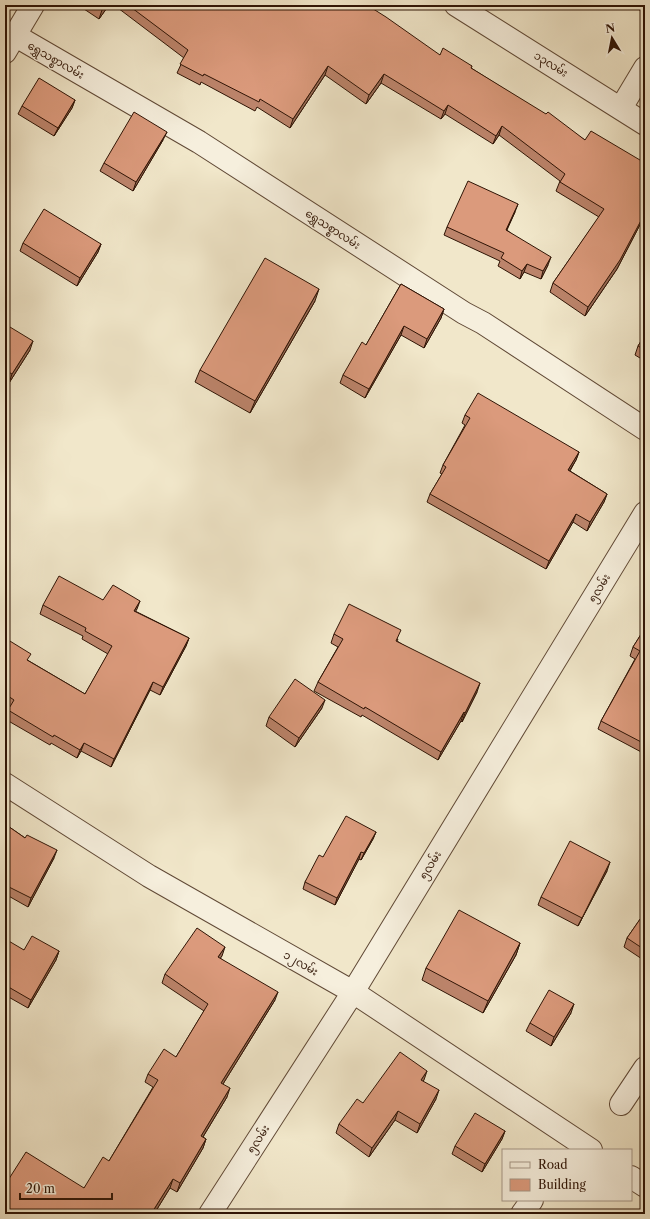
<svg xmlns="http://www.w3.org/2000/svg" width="650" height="1219" font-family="'Libre Caslon Text','Noto Sans Myanmar',serif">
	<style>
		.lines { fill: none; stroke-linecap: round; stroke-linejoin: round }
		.minor-casing { stroke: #604936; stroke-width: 24 }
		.tertiary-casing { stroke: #604936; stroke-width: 24 }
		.minor { stroke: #f6efdd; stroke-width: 22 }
		.tertiary { stroke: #f6efdd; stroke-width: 22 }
		.wall { fill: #bc846b; stroke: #2f1405 }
		.shaded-wall { fill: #996c57; stroke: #2f1405 }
		.building { fill: #db9a7c; stroke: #2f1405 }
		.labels { text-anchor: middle; stroke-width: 3; stroke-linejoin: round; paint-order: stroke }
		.street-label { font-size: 11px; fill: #2f1405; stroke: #f6efdd }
	</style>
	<rect width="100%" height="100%" fill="#f1e7ca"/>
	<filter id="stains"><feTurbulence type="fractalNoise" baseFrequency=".005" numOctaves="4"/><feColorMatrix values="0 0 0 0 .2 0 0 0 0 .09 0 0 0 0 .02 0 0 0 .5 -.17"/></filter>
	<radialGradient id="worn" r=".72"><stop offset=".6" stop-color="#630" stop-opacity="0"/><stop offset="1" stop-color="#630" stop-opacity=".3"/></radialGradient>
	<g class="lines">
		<!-- minor casing -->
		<g class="minor-casing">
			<path id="minor" d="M16,36L199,142L464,313L483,323L645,429
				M5,52L33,5
				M621,108L645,68
				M5,784L149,876L353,992L591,1150
				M621,1104L645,1068
				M631,1177L645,1186
				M210,1214L353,992L645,513
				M522,1214L532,1200"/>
		</g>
		<!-- tertiary casing -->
		<g class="tertiary-casing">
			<path id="tertiary" d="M456,5L645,124"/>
		</g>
		<!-- minor -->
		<use href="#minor" class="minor"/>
		<!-- tertiary -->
		<use href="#tertiary" class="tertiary"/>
	</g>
	<!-- wall -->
	<path class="wall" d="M78,5H109L99,19Z
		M114,5H210L212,6L440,55L472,66L471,68L585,140L645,163V215L617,269L585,316L550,292L553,283L599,217L556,191L560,181L499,135L493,144L445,114L441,119L381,83L366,104L325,75L290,128L257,107L255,111L201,82L200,85L177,73L184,58Z
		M630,5H643L640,10Z
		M75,100L72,108L54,136L18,114L22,106Z
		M163,140L133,191L100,171L104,163Z
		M515,212L507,230L548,265L541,279L524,272L520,279L498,266L500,261L444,235L447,227Z
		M23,243L101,244L98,252L77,286L20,251Z
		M401,284L444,309L441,318L424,348L401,335L365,398L340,383L343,375L366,345Z
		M315,301L250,413L195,382L200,370Z
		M5,324L30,350L9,383L5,380Z
		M645,335V361L635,355L638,346Z
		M465,415L579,452L576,460L570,471L607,494L604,502L587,531L573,522L546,569L427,502L430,494L442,474L440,473L443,465L465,425L462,423Z
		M103,600L137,609L135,611L189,638L186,646L160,695L150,690L111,767L81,751L77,758L51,743L50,745L5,719L8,710L10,707L5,704V638L29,661L85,694L108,654L82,639L83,636L40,614L43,605Z
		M645,628V754L598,729L601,721L635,659L630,656L633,647Z
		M334,634L398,639L397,641L477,692L462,722L461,721L438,760L362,715L361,717L314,691L318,682L338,647L331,643Z
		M322,708L295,747L266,726L269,717Z
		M5,824L54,858L28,907L5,894Z
		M376,832L373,839L361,860L359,859L335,905L303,889L305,882L323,857Z
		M607,871L578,926L538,905L541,897Z
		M645,912V961L624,947L627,938Z
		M520,943L516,955L483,1013L422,980L426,968Z
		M5,944L24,950L59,951L56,960L28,1008L5,995Z
		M222,956L220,958L275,1000L223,1084L227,1097L203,1137L206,1139L203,1148L177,1192L170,1188L154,1214H5L84,1188L109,1161L153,1087L145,1082L148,1074L176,1057L204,1011L162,983L165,974Z
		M571,1013L551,1046L526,1031L530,1023Z
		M424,1080L423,1081L436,1099L417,1133L395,1120L369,1157L336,1133L339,1124L363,1103Z
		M505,1131L502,1139L482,1172L452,1154L455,1146Z"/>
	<!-- shaded-wall -->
	<path class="shaded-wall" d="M106,5H109L99,19L102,10Z
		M328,66L325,75L290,128L293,119Z
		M384,74L381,83L366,104L369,95Z
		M75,100L72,108L54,136L58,128Z
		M448,105L445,114L441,119L444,111Z
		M502,126L499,135L493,144L496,136Z
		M167,132L163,140L133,191L136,182Z
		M518,204L515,212L503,237L506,230Z
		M645,213V215L617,269L585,316L588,307Z
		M101,244L98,252L77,286L80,278Z
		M551,257L548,265L541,279L543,271Z
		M527,264L524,272L520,279L522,271Z
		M319,289L315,301L250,413L255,401Z
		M444,309L441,318L424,348L427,339Z
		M404,326L401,335L365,398L369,389Z
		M33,341L30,350L9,383L12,374Z
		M579,452L576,460L565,478L568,470Z
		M607,494L604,502L587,531L590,522Z
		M576,514L573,522L546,569L549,561Z
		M140,601L137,609L131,619L134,611Z
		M189,638L186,646L160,695L163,687Z
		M153,682L150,690L111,767L114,759Z
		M480,683L477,692L462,722L465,713Z
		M325,700L322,708L295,747L299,738Z
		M464,712L461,721L438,760L441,752Z
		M84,743L81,751L77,758L80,750Z
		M376,832L373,839L361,860L364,853Z
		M57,850L54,858L28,907L31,898Z
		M361,852L359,859L335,905L337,898Z
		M610,862L607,871L578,926Z
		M520,943L516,955L483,1013L488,1001Z
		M225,947L222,956L215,966L218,957Z
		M59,951L56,960L28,1008L31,1000Z
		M278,992L275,1000L218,1092L221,1083Z
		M574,1004L571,1013L551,1046L554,1037Z
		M427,1071L424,1080L418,1088L421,1080Z
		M230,1088L227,1097L198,1145L201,1136Z
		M439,1090L436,1099L417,1133L420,1124Z
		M398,1111L395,1120L369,1157L372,1148Z
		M505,1131L502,1139L482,1172L485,1164Z
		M206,1139L203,1148L177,1192L180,1183Z
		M173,1179L170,1188L154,1214H151Z"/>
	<!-- building -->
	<path class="building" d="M95,5H106L102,10Z
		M128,5H210L212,6L213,5H367L386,17L440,55L443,48L472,66L471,68L546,114L548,112L585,140L591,131L645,163V213L620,260L588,307L553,283L604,209L560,182L565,174L502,126L496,136L448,105L444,111L384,74L369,95L328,66L293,119L260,99L259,102L204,74L203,76L180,64L188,50Z
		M39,78L75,100L58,128L22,106Z
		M134,112L167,132L136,182L104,163Z
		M468,181L518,204L506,230L551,257L543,271L527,264L522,271L501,258L504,253L447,227Z
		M44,209L101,244L80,278L23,243Z
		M265,258L319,289L255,401L200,370Z
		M401,284L444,309L427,339L404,326L369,389L343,375L362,342L366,345Z
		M5,324L33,341L12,374L5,370Z
		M645,335V350L638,346Z
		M478,393L579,452L568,470L607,494L590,522L576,514L549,561L430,494L446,467L443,465L470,418L465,415Z
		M59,576L103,600L113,585L140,601L134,611L189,638L163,687L153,682L114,759L84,743L80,750L54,735L53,737L8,710L14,700L5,694V638L31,654L27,660L85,694L112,646L85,631L86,628L43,605Z
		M349,604L401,630L396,641L480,683L465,713L464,712L441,752L365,707L364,709L318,682L343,639L334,634Z
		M5,606L8,608L5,612Z
		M645,628V744L601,721L640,651L633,647Z
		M295,679L325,700L299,738L269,717Z
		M346,816L376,832L364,853L361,852L337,898L305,882L319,855L323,857Z
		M5,824L25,838L27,835L57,850L31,898L5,885Z
		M570,841L610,862L582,918L541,897Z
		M459,910L520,943L488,1001L426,968Z
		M645,912V950L627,938Z
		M197,928L225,947L218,957L278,992L221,1083L230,1088L201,1136L206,1139L180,1183L173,1179L151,1214H146L141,1211L140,1214H5V1185L26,1152L84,1188L103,1157L109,1161L158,1080L148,1074L164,1049L176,1057L208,1004L165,974Z
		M32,936L59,951L31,1000L5,985V944L7,940L24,950Z
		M549,990L574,1004L554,1037L530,1023Z
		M400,1052L427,1071L421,1080L439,1090L420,1124L398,1111L372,1148L339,1124L357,1099L363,1103Z
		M475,1113L505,1131L485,1164L455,1146Z
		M291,1210L297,1214H288Z"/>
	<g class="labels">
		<!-- street labels -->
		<g class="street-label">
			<text transform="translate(56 60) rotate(30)" y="4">ရွှေသစ္စာလမ်း</text>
			<text transform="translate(551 64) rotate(32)" y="4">၁၃လမ်း</text>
			<text transform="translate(333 229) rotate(33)" y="4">ရွှေသစ္စာလမ်း</text>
			<text transform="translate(599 588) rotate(-59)" y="4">၅လမ်း</text>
			<text transform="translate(430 865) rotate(-59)" y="4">၅လမ်း</text>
			<text transform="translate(301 963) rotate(30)" y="4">၁၂လမ်း</text>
			<text transform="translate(258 1139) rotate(-57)" y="4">၅လမ်း</text>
		</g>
	</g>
	<!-- margin -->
	<rect width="650" height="1219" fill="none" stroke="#f1e7ca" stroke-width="20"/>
	<rect x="6" y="6" width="638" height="1207" fill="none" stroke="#2f1405" stroke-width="2"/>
	<rect x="10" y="10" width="630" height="1199" fill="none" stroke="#2f1405"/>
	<!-- legend -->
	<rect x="502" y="1149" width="130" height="52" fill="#f6efdd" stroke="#a69787"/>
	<rect x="510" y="1162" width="20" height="6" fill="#f6efdd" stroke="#a69787"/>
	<text x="538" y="1169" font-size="12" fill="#2f1405">Road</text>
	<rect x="510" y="1179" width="20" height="12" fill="#db9a7c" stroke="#a69787"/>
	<text x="538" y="1189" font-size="12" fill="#2f1405">Building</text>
	<!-- north arrow -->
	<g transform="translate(612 38) rotate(350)" stroke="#f6efdd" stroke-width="3" paint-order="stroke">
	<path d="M0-3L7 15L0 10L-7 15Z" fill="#2f1405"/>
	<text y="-6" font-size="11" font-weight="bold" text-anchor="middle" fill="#2f1405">N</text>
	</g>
	<!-- scale -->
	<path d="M20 1193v6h92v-6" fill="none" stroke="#2f1405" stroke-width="2"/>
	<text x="26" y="1193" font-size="12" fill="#2f1405" stroke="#f6efdd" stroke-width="3" paint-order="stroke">20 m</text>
	<rect width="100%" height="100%" filter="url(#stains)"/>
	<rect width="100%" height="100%" fill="url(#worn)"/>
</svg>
